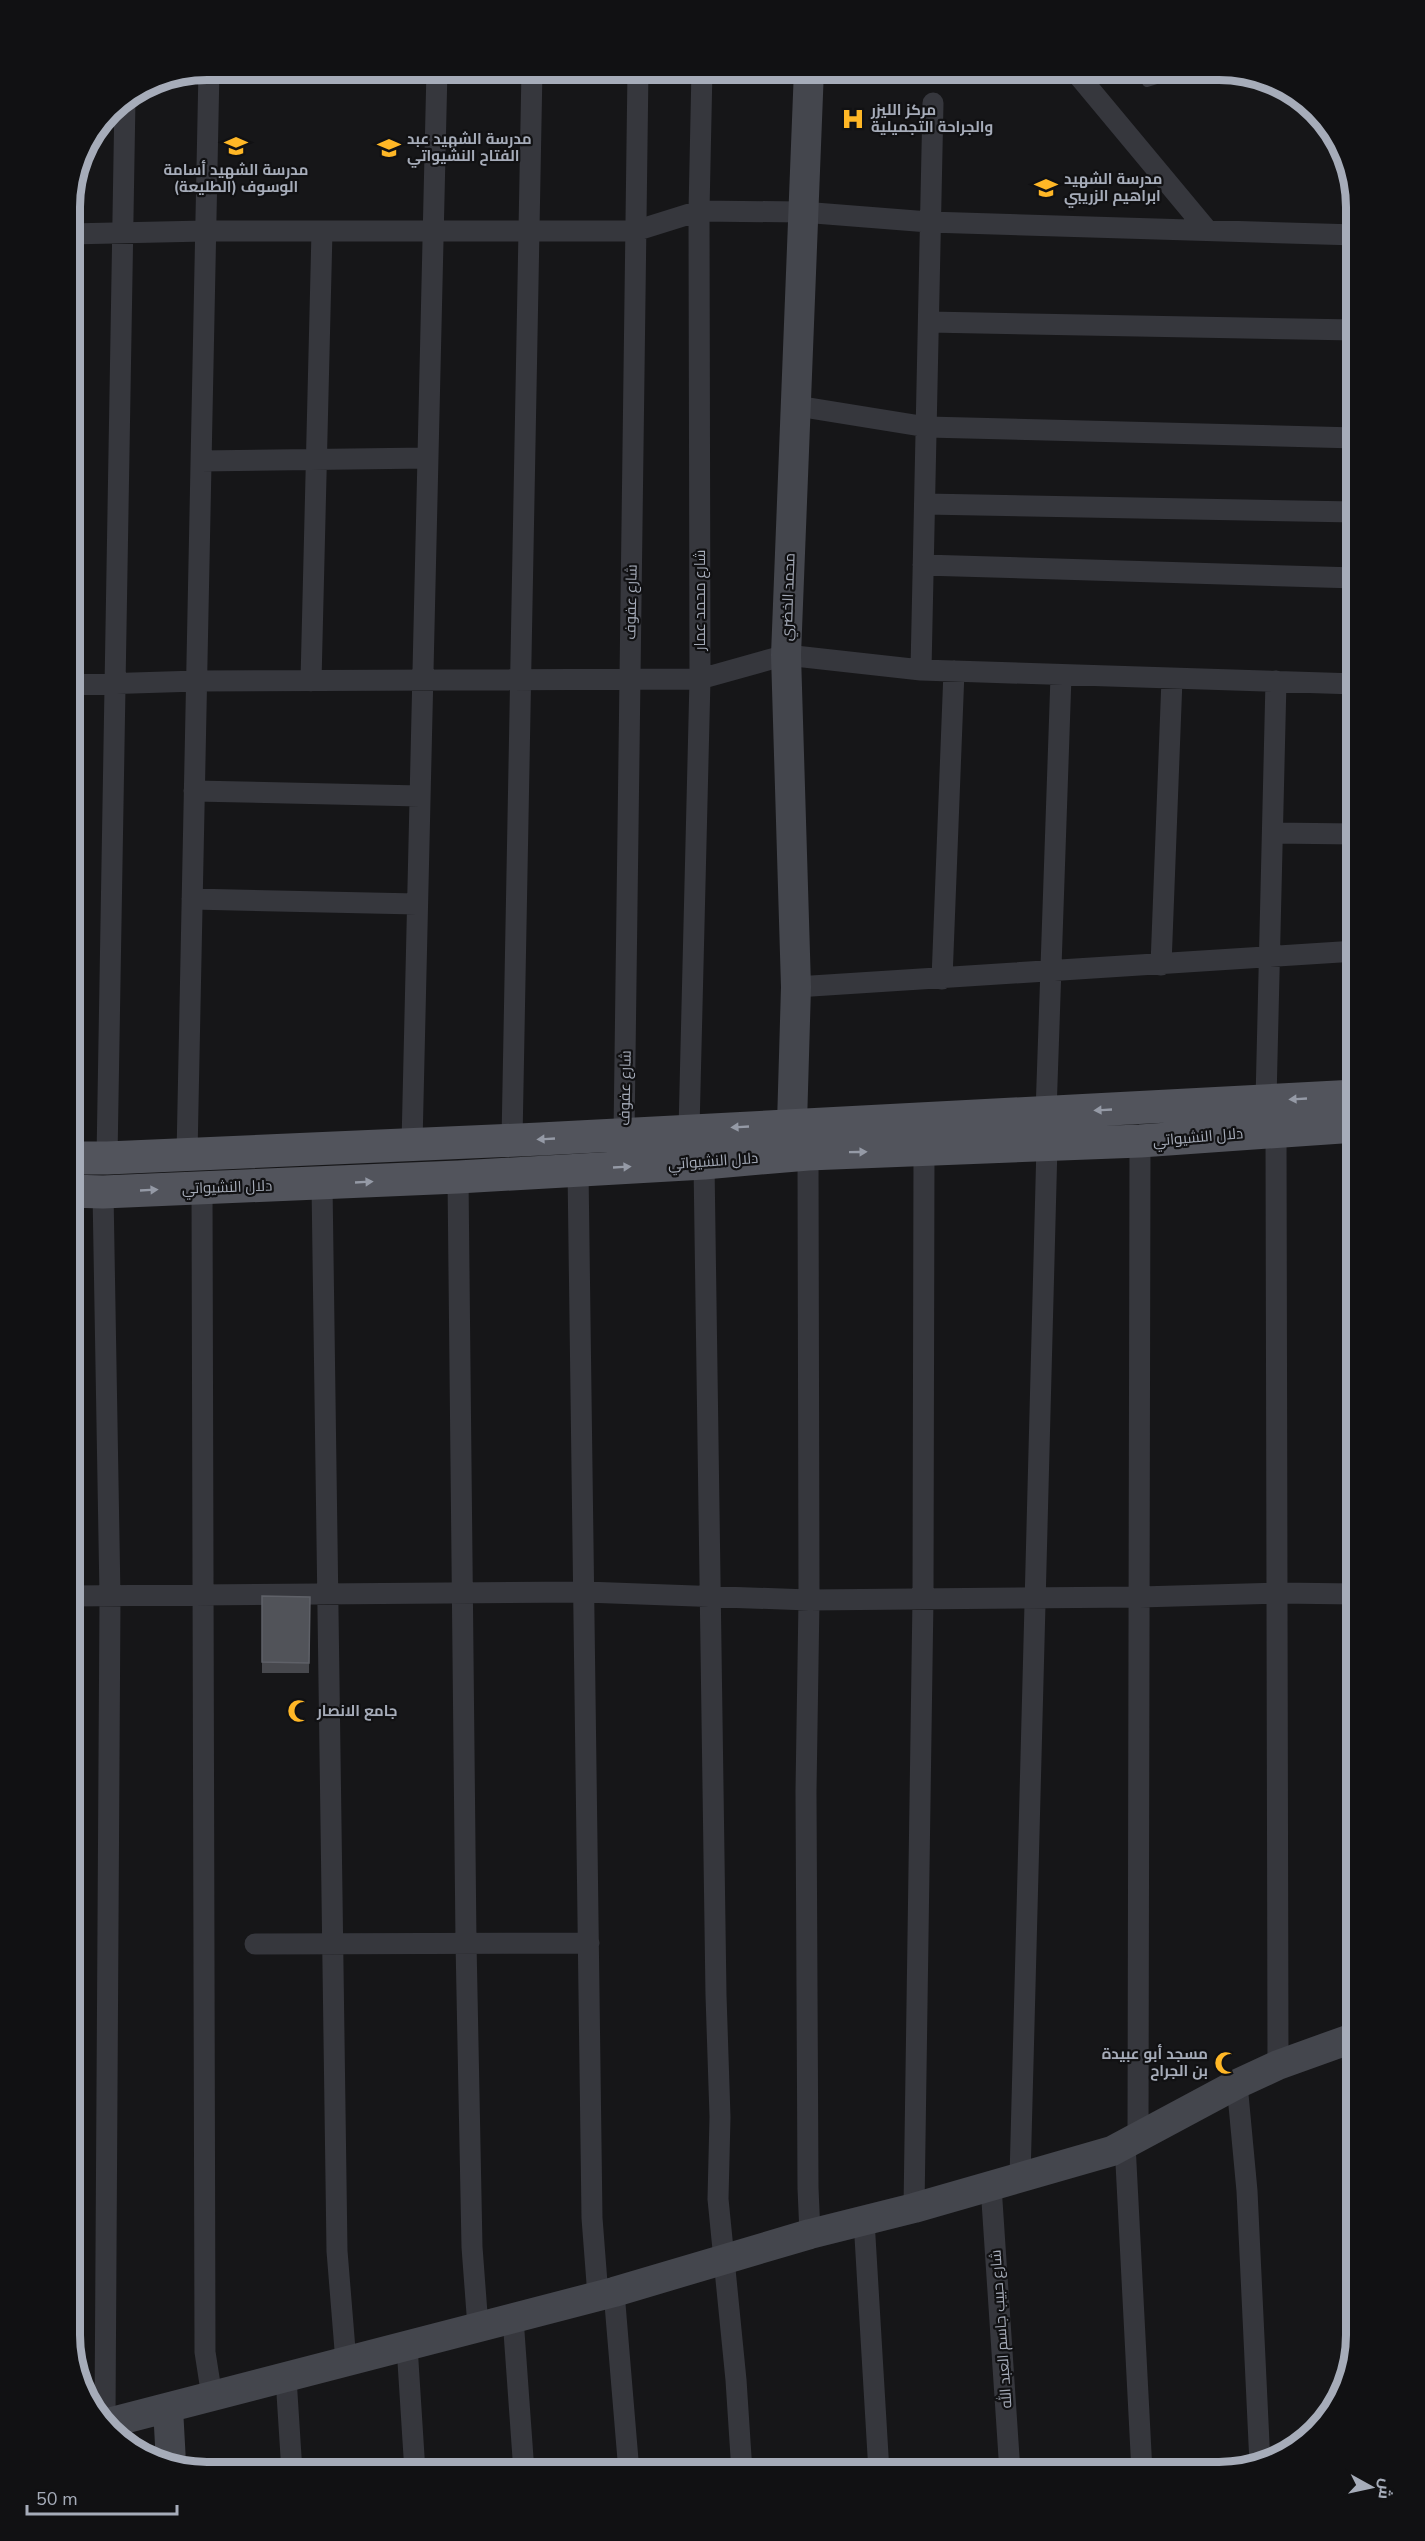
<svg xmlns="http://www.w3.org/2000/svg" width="1425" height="2541" font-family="'Nunito Sans',Cairo,sans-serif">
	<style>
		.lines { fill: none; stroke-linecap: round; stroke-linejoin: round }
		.lane { stroke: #36373d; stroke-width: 10 }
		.street { stroke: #36373d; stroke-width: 21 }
		.secondary { stroke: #44464d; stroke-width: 30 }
		.primary { stroke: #52545c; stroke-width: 33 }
		.wall { fill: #47484d }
		.building { fill: #515359; stroke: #5f6168; stroke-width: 1.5 }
		.oneway { fill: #959aa6 }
		.labels { text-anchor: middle; stroke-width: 4.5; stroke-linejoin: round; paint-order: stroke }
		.poi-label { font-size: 15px; font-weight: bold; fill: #a6acb9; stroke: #111113; text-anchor: start }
		.street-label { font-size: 15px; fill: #a6acb9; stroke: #111113 }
		.rim { fill: none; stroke: #a6acb9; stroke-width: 8 }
	</style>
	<rect width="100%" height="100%" fill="#161618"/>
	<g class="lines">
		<!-- lane -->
		<path class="lane" d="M1147,82L1188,69"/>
		<!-- street -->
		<path class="street" d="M1073,69L1207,230
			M69,234L205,231H635L699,211L802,212L929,222L1356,235
			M929,322L1356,330
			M797,406L927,427L1356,438
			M201,461L428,458
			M925,504L1356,512
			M923,565L1356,578
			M921,670L933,103
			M311,681L322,231
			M69,685L197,681L700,679L786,655L921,670L1356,684
			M194,791L420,796
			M1273,833L1356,834
			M192,899L417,904
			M1161,965L1172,679
			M942,979L954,671
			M796,987L1356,951
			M1266,1100L1276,681
			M1046,1113L1061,676
			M689,1130L700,679L699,211L702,69
			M1276,1130L1278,2065
			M624,1134L638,69
			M512,1140L532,69
			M412,1144L437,69
			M808,1154L809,1600L806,1791L808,2188L810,2234
			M187,1155L209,69
			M107,1158L125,99
			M704,1163L716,1995L720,2117L718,2199L736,2380L742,2472
			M578,1169L592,2218L598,2296
			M458,1177L466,1942L472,2247L478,2327
			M322,1184L337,2251L346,2362
			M202,1187L205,2352L212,2397
			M103,1192L110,1597L105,2418
			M69,1596L585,1592L809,1600L1140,1597L1279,1593L1356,1594
			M255,1944L589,1943
			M1351,2039L1356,2115
			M1237,2084L1247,2191L1260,2464
			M1138,2137L1140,1141
			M1125,2144L1142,2472
			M1020,2178L1047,1145
			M991,2186L1010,2472
			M914,2208L923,1598L924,1151
			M864,2220L879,2472
			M614,2292L629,2472
			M513,2318L524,2472
			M407,2346L415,2472
			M286,2378L292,2472"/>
		<!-- secondary -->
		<path class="secondary" d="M792,1124L796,987L786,655L809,69
			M168,2408L171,2463
			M108,2423L614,2292L810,2234L914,2208L1112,2151L1237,2084L1278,2065L1356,2037"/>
		<!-- primary -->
		<path class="primary" d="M69,1158H107L540,1139L1356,1096
			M69,1191L103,1192L458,1177L704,1163L808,1154L1140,1141L1356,1126"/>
	</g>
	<!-- wall -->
	<path class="wall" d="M262,1596L310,1597L309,1673H262Z"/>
	<!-- building -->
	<path class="building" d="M262,1596L310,1597L309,1663L262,1662Z"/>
	<!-- one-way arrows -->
	<defs><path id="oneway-solid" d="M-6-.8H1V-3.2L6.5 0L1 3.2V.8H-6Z" transform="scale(1.5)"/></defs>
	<g class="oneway">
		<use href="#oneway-solid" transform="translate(1298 1099) rotate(177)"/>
		<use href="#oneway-solid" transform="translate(1103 1110) rotate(177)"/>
		<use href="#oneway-solid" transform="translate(740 1127) rotate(177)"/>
		<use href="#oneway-solid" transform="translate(546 1139) rotate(177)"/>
		<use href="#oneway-solid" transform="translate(858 1152) rotate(-1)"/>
		<use href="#oneway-solid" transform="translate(622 1167) rotate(-3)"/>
		<use href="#oneway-solid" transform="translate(364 1182) rotate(-3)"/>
		<use href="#oneway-solid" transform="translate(149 1190) rotate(-3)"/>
	</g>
	<!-- icons -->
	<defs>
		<g id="hospital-bare" transform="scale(1.8)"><path d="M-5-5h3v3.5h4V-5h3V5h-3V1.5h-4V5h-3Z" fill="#ffb726" stroke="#111113" stroke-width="2.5" paint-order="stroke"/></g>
		<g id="school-bare" transform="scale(1.8)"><path d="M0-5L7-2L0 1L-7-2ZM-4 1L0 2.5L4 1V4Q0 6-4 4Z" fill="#ffb726" stroke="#111113" stroke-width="2.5" paint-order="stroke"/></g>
		<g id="mosque-bare" transform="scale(1.8)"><path d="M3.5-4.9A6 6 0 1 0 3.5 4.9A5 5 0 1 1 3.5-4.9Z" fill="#ffb726" stroke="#111113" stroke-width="2.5" paint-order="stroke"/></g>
	</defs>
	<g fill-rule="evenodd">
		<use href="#hospital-bare" x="853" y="119"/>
		<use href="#school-bare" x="236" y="146"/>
		<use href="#school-bare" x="389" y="148"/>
		<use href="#school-bare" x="1046" y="188"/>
		<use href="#mosque-bare" x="299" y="1711"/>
		<use href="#mosque-bare" x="1226" y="2063"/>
	</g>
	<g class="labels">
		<!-- poi labels -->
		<g class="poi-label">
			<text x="871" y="115">مركز الليزر<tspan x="871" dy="17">والجراحة التجميلية</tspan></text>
			<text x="407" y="144">مدرسة الشهيد عبد<tspan x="407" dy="17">الفتاح النشيواتي</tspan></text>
			<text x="236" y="175" text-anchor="middle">مدرسة الشهيد أسامة<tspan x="236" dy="17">الوسوف (الطليعة)</tspan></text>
			<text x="1064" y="184">مدرسة الشهيد<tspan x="1064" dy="17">ابراهيم الزريبي</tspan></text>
			<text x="317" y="1716">جامع الانصار</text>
			<text x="1208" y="2059" text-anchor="end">مسجد أبو عبيدة<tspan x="1208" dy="17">بن الجراح</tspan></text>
		</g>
		<!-- street labels -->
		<g class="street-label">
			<text transform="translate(788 597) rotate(-88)" y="5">محمد الخضري</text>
			<text transform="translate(700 600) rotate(-90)" y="5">شارع محمد عمار</text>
			<text transform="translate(631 602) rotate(-89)" y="5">شارع عفوف</text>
			<text transform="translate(625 1088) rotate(-89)" y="5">شارع عفوف</text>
			<text transform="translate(1198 1137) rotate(-5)" y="5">دلال النشيواتي</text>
			<text transform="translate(713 1161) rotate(-4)" y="5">دلال النشيواتي</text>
			<text transform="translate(227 1187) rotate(-2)" y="5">دلال النشيواتي</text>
			<text transform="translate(1001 2329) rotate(-94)" y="5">شارع حبيب جاسم العبد الله</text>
		</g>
	</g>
	<!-- crop -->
	<path d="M0 0H1425V2541H0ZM207 80H1219A127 127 0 0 1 1346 207V2335A127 127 0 0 1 1219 2462H207A127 127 0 0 1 80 2335V207A127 127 0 0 1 207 80Z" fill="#111113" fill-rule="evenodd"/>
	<path class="rim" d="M207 80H1219A127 127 0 0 1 1346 207V2335A127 127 0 0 1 1219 2462H207A127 127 0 0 1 80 2335V207A127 127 0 0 1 207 80Z"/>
	<!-- north arrow -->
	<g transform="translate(1371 2487) rotate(98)" stroke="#111113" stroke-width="4.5" paint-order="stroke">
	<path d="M0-4.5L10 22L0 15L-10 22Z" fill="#a6acb9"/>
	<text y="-9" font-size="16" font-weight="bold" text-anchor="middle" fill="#a6acb9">ش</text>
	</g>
	<!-- scale -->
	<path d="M27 2505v9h150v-9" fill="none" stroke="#a6acb9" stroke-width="3"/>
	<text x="36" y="2505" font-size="18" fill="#a6acb9" stroke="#111113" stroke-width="4.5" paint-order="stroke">50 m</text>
</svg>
